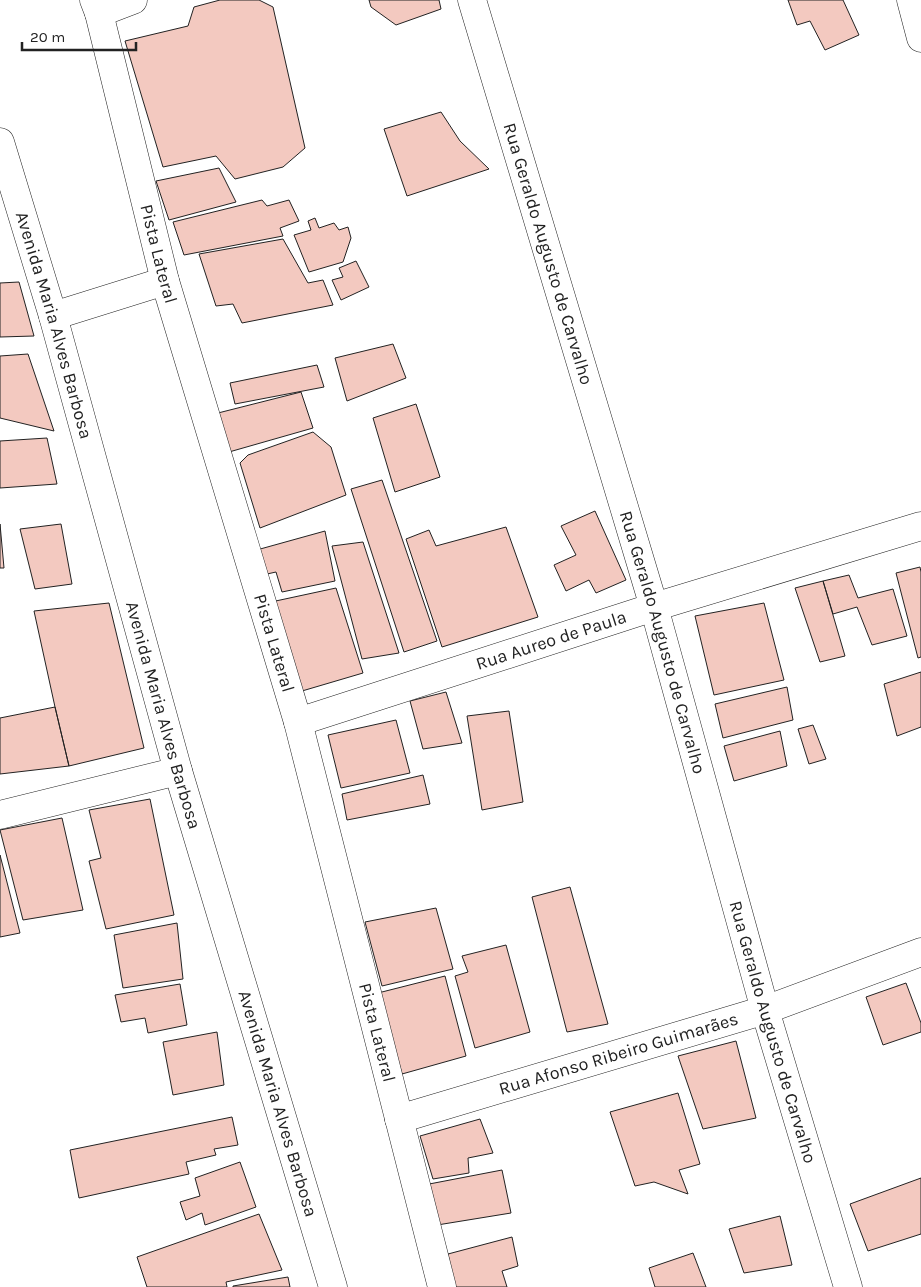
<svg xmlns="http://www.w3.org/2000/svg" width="921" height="1287" font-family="Karla,sans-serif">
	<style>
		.building { fill: #f3c9c0; stroke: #222 }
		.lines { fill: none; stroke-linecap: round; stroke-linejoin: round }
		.minor-casing { stroke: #222; stroke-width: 29 }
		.highway-casing { stroke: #222; stroke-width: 29 }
		.minor { stroke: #fff; stroke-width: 28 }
		.highway { stroke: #fff; stroke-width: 28 }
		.labels { text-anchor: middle; stroke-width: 4; stroke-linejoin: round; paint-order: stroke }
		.street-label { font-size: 18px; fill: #222; stroke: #fff }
	</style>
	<rect width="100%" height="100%" fill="#fff"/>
	<!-- building -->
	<path class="building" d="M220,0H259L273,7L305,148L283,167L235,179L216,156L163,167L125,41L188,26L194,7Z
		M369,0H439L441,9L396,25L371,7Z
		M788,0H843L859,35L825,50L810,21L797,25Z
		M441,112L460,141L489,169L407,196L384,129Z
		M219,168L236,202L169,220L156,181Z
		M262,200L267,206L289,200L299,221L280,228L283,236L184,255L173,222Z
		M315,218L319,228L334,223L339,230L348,227L351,238L343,262L309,272L294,235L311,230L308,221Z
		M283,239L308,283L323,280L333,305L242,323L233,304L216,306L199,254Z
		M356,261L369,287L341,300L332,280L343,277L339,268Z
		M19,282L34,336L0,337V283Z
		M393,344L406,378L347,401L335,358Z
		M28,354L54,431L0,418V356Z
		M317,365L324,387L235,404L230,383Z
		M301,392L313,428L229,452L218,413Z
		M416,404L440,477L395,492L373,418Z
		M313,432L331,447L346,495L260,528L240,463L248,455Z
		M47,438L57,484L0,488V441Z
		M382,480L437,641L404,652L351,489Z
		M595,511L626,580L596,593L589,580L566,591L554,565L576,555L561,526Z
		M0,524L4,568H0Z
		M61,524L72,584L35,589L20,529Z
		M506,527L538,617L442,647L406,539L429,530L436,546Z
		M325,531L335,581L282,592L276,572L258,576L253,551Z
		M363,542L399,653L362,659L332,546Z
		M920,567L921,572V657L918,658L896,573Z
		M849,575L858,598L893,589L907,636L872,645L857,607L833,614L823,581Z
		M823,581L845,656L820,662L795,588Z
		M336,588L363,673L302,691L271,602Z
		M109,603L144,748L69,766L55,707L34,611Z
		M764,603L784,680L714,695L695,616Z
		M921,672V727L897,736L884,684Z
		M787,687L793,720L723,738L715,704Z
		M446,692L462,743L423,749L410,701Z
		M55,707L69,766L0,774V718Z
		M509,711L523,802L482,810L467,716Z
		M396,720L410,773L341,788L328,735Z
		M813,725L826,759L809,764L798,729Z
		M780,731L787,766L734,781L724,746Z
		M423,775L430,804L347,820L342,794Z
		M150,799L174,915L106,929L89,861L101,858L89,810Z
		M62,818L83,910L23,920L0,830Z
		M0,855L20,933L0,937Z
		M570,887L608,1024L567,1032L532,897Z
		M436,908L453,969L382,986L365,922Z
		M177,923L183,979L123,988L114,935Z
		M506,945L530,1032L475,1048L455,976L468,972L462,956Z
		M445,976L466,1056L402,1074L378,993Z
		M906,983L921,1023V1032L883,1045L866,997Z
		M180,984L187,1025L148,1033L145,1018L121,1022L115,995Z
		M217,1032L224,1085L173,1095L163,1042Z
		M736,1041L756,1118L703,1129L678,1056Z
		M678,1093L700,1164L679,1170L688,1194L654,1182L635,1186L610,1112Z
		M232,1117L238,1145L214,1149L216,1155L186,1162L189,1174L79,1198L70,1150Z
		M480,1119L493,1153L468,1158L469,1173L433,1179L420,1136Z
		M240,1162L256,1207L205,1225L202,1213L186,1220L180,1202L200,1196L195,1178Z
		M502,1170L511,1213L431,1226L424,1185Z
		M921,1178V1234L868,1251L850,1204Z
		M259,1214L282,1270L226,1282L227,1287H147L137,1257Z
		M780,1216L792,1265L744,1273L729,1229Z
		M512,1237L518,1266L502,1271L507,1287H454L448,1254Z
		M693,1253L706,1287H655L649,1268Z
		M288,1277L290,1287H233V1286Z"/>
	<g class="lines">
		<!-- minor casing -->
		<g class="minor-casing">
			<g id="minor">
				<path id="s1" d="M94,0L99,13L165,281L298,722L442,1287"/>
				<path id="s2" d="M472,0L654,607L765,1010L848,1287"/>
				<path d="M911,0L921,38"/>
				<path d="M99,13L133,0"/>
				<path d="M53,316L165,281"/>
				<path id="s3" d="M298,722L654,607L921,526"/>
				<path d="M0,815L178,771"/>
				<path id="s4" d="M399,1119L765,1010L921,952"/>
			</g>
		</g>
		<!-- highway casing -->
		<g class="highway-casing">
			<g id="highway">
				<path id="s5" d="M0,142L53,316L178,771L333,1287"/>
			</g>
		</g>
		<!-- minor -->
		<use href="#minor" class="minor"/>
		<!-- highway -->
		<use href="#highway" class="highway"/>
	</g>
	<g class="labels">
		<!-- street labels -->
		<g class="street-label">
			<text dy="6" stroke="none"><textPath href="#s1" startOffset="262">Pista Lateral</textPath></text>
			<text dy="6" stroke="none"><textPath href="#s2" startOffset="265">Rua Geraldo Augusto de Carvalho</textPath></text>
			<text dy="6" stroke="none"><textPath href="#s5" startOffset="191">Avenida Maria Alves Barbosa</textPath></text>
			<text dy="6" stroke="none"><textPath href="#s3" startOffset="266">Rua Aureo de Paula</textPath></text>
			<text dy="6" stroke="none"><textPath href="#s1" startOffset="668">Pista Lateral</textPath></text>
			<text dy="6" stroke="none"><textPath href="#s2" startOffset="670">Rua Geraldo Augusto de Carvalho</textPath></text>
			<text dy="6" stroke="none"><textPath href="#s5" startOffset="596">Avenida Maria Alves Barbosa</textPath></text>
			<text dy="6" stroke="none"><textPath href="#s2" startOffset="1075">Rua Geraldo Augusto de Carvalho</textPath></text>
			<text dy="6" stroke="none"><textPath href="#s1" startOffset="1071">Pista Lateral</textPath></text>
			<text dy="6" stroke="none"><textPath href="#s4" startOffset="229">Rua Afonso Ribeiro Guimarães</textPath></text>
			<text dy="6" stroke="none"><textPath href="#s5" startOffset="1001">Avenida Maria Alves Barbosa</textPath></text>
		</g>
	</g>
	<!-- scale -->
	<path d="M22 42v8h114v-8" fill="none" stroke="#222222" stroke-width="2.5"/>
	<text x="30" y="42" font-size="15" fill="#222222" stroke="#ffffff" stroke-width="4" paint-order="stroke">20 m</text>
</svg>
